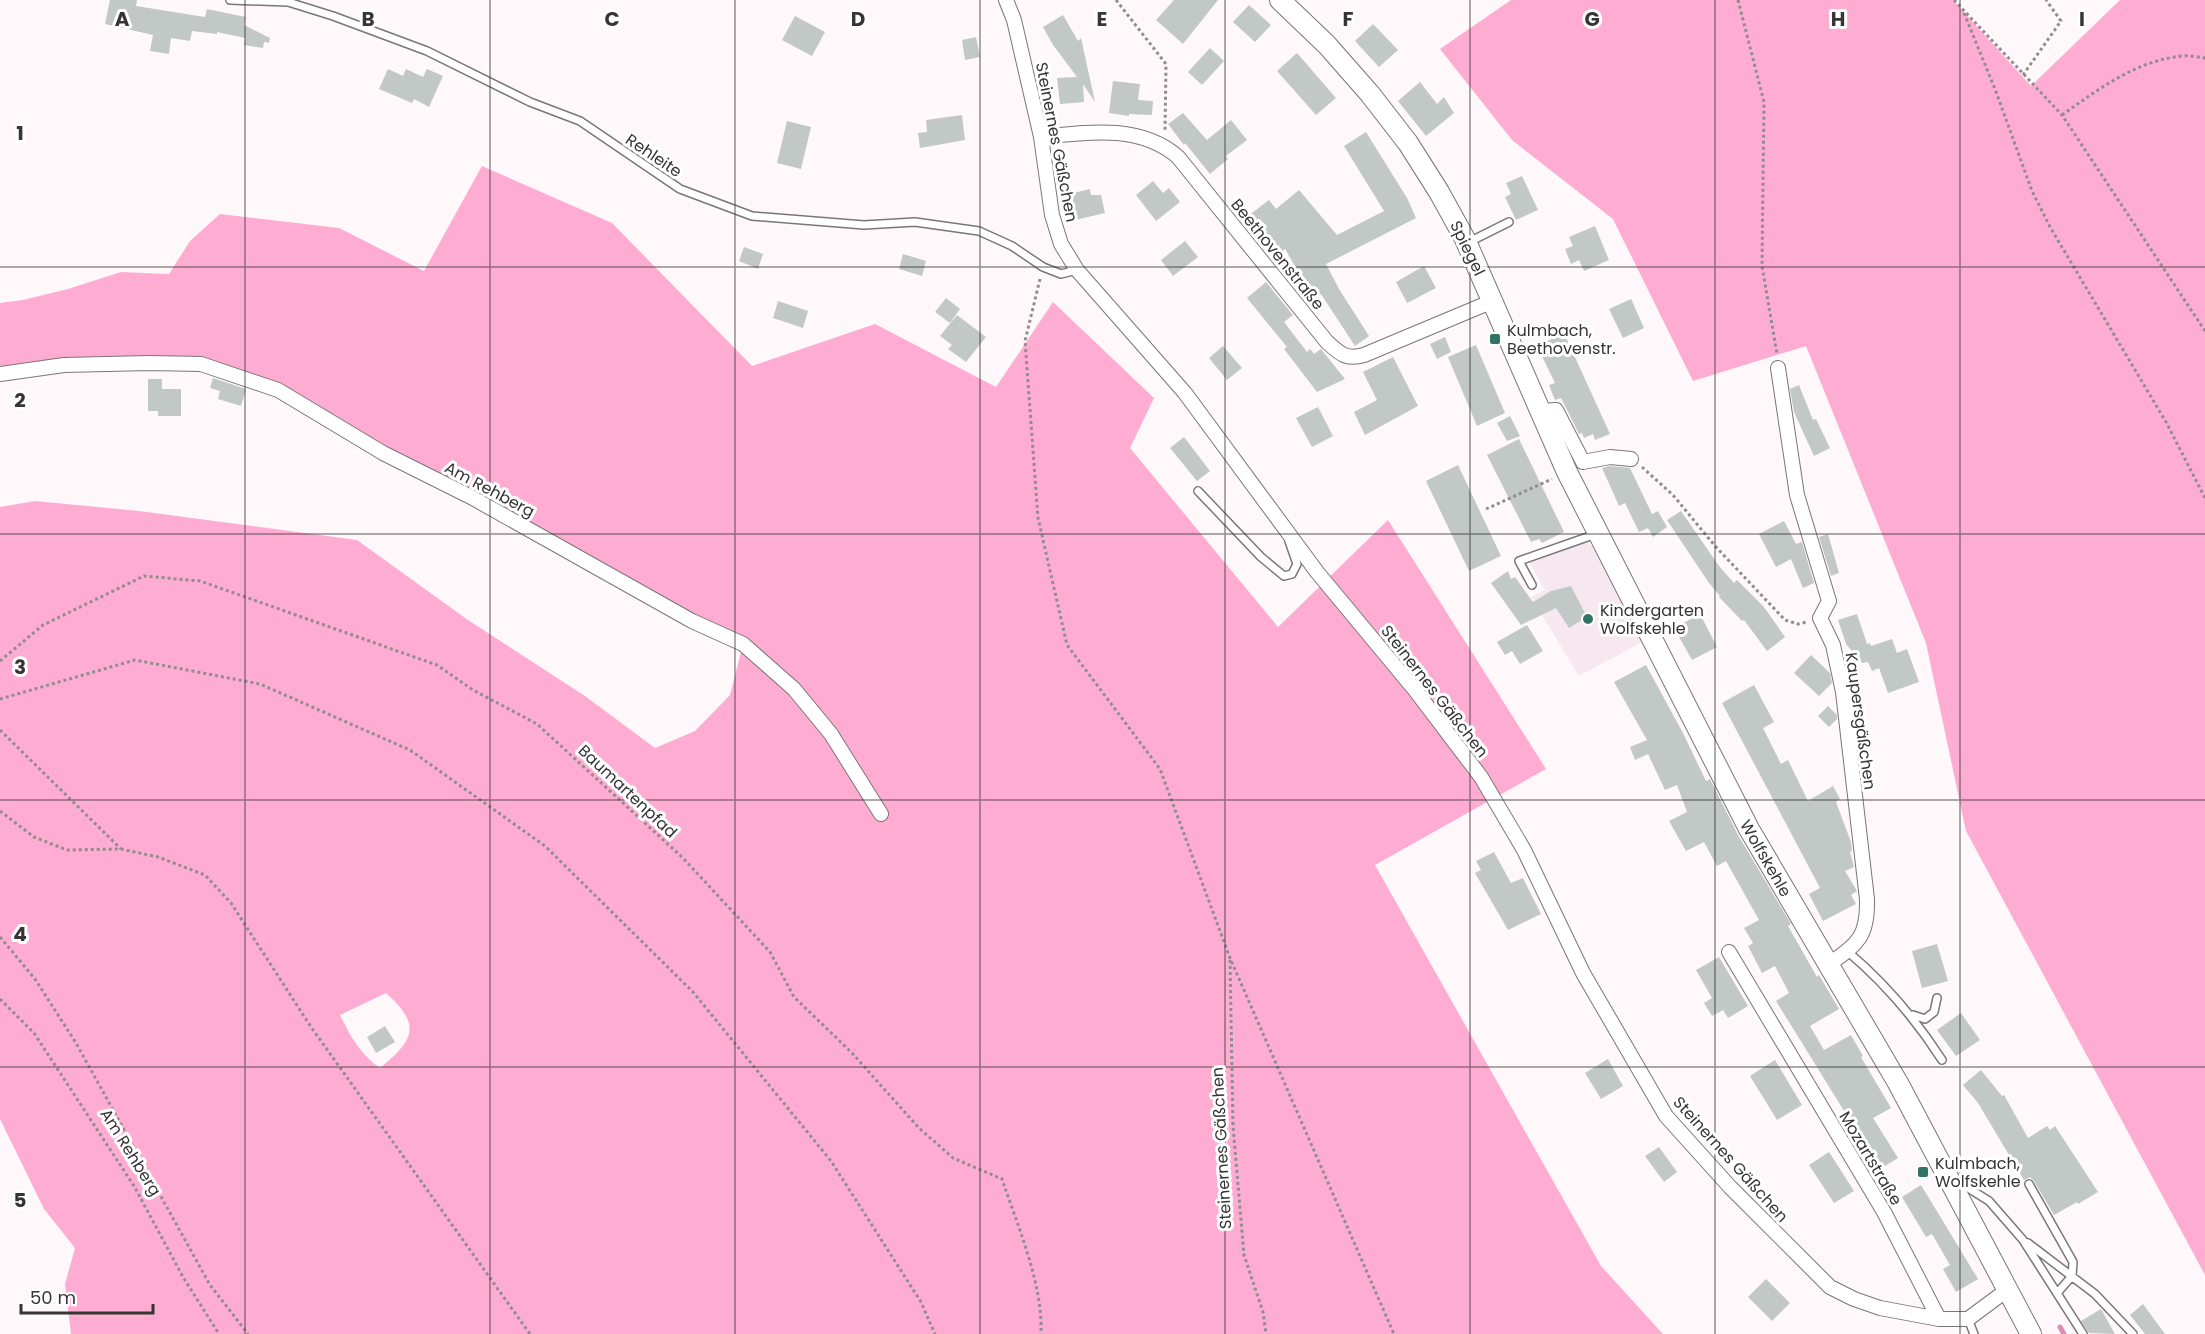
<svg xmlns="http://www.w3.org/2000/svg" width="2205" height="1334" font-family="Poppins,sans-serif">
	<style>
		.built { fill: #f6e8ee }
		.forest { fill: #ffacd3; fill-rule: evenodd }
		.lines { fill: none; stroke-linecap: round; stroke-linejoin: round }
		.stream { stroke: #dd8db4; stroke-width: 5 }
		.building { fill: #c2c8c6 }
		.lane-casing { stroke: #7b7578; stroke-width: 10 }
		.street-casing { stroke: #7b7578; stroke-width: 16 }
		.secondary-casing { stroke: #7b7578; stroke-width: 22 }
		.path { stroke: #918d8f; stroke-width: 3; stroke-dasharray: 3 3; stroke-linecap: butt }
		.lane { stroke: #fff; stroke-width: 7 }
		.street { stroke: #fff; stroke-width: 14 }
		.secondary { stroke: #fff; stroke-width: 20 }
		.grid { fill: none; stroke: #363435; stroke-width: 1.5; stroke-opacity: 0.55 }
		.poi-dot { fill: #317465; stroke: #fff; stroke-width: 2 }
		.labels { text-anchor: middle; stroke-width: 6; stroke-linejoin: round; paint-order: stroke }
		.street-label { font-size: 16px; fill: #363435; stroke: #fff }
		.poi-label { font-size: 16px; fill: #363435; stroke: #fff; text-anchor: start }
		.grid-label { font-size: 20px; text-anchor: middle; font-weight: bold; fill: #363435; stroke: #fff; stroke-width: 6; stroke-linejoin: round; paint-order: stroke }
	</style>
	<rect width="100%" height="100%" fill="#fef8fb"/>
	<!-- built -->
	<path class="built" d="M1587,543L1594,547L1644,641L1579,676L1531,597L1545,590L1529,561L1569,546Z"/>
	<!-- forest -->
	<path class="forest" d="M1511,0H1953L2031,86L2120,0H2205V1275L1966,831L1926,643L1806,346L1693,381L1613,219L1512,140L1440,49Z
		M482,166L612,223L752,366L875,324L996,387L1053,302L1154,398L1130,448L1278,627L1388,520L1546,769L1375,865L1601,1266L1663,1334H71L65,1284L75,1248L44,1209L0,1119V507L35,501L139,511L357,540L468,620L585,696L655,748L695,731L730,695L743,644L278,390L201,364L0,374V303L23,300L68,289L121,272L169,274L190,241L220,214L339,228L424,271ZM386,993C422,1025 414,1040 380,1068C361,1055 350,1036 340,1015Z"/>
	<g class="lines">
		<!-- stream -->
		<path class="stream" d="M2060,1327L2064,1334"/>
	</g>
	<!-- building -->
	<path class="building" d="M110,0H137L136,6L205,17L207,9L246,17L244,25L270,38L269,43L264,42L263,48L244,45L245,38L217,32V34L192,31L190,41L171,38L169,54L150,51L153,35L105,24Z
		M1174,0H1218L1183,44L1156,20Z
		M1249,5L1271,25L1255,42L1233,22Z
		M1063,15L1078,41L1081,38L1095,102L1083,84L1084,102L1060,104L1057,78L1077,77L1053,45L1043,27Z
		M795,16L825,32L812,56L782,40Z
		M1373,24L1398,50L1379,67L1355,41Z
		M976,37L980,57L965,60L962,40Z
		M1210,48L1224,61L1202,85L1188,72Z
		M1297,53L1336,98L1316,115L1277,71Z
		M388,69L403,76L406,69L423,77L427,69L443,76L429,107L414,99L412,103L379,89Z
		M1113,81L1140,84L1138,100L1153,101L1152,115L1129,114V116L1109,113Z
		M1420,82L1437,104L1444,97L1454,113L1426,136L1398,101Z
		M1183,113L1207,140L1231,120L1247,140L1226,156L1228,159L1210,174L1185,143L1184,145L1168,124Z
		M962,115L965,140L920,148L918,133L927,132L926,120Z
		M787,121L811,127L801,169L777,163Z
		M1366,132L1407,198L1416,218L1326,264L1339,289L1369,336L1355,346L1321,294L1314,298L1285,249L1278,255L1248,216L1269,200L1276,209L1299,190L1337,235L1384,211L1344,146Z
		M1522,176L1538,210L1516,220L1505,197L1511,194L1506,183Z
		M1153,181L1163,193L1169,188L1180,202L1156,221L1136,195Z
		M1090,189L1091,195H1101L1105,213L1075,220L1069,194Z
		M1595,226L1609,260L1584,271L1579,260L1571,264L1565,249L1573,246L1569,237Z
		M1185,241L1198,257L1173,276L1161,260Z
		M744,247L763,254L758,269L739,261Z
		M903,254L926,261L922,276L899,269Z
		M1424,266L1436,288L1407,303L1396,282Z
		M1266,282L1293,315L1284,322L1307,352L1310,349L1314,354L1321,349L1345,379L1317,392L1284,349L1287,347L1247,298Z
		M946,298L960,309L950,323L935,312Z
		M1631,299L1644,328L1623,338L1609,309Z
		M778,301L808,311L803,328L773,318Z
		M957,315L986,337L966,362L948,349L952,345L940,336Z
		M1564,333L1610,434L1595,440L1593,434L1584,438L1582,433L1579,434L1561,398L1555,400L1549,385L1555,383L1537,346Z
		M1445,337L1451,352L1437,359L1430,344Z
		M1476,345L1505,413L1477,426L1448,357Z
		M1223,346L1242,368L1227,380L1209,358Z
		M1393,357L1418,406L1365,435L1354,412L1377,400L1363,372Z
		M213,378L246,389L241,406L218,399L220,391L210,388Z
		M148,379H162V389H181V416H158V411H148Z
		M1799,385L1813,420L1816,419L1830,448L1814,456L1794,412L1790,389Z
		M1318,407L1333,436L1312,447L1296,418Z
		M1510,416L1520,436L1507,441L1497,423Z
		M1184,437L1210,471L1197,481L1170,448Z
		M1519,439L1564,532L1542,543L1539,539L1531,542L1487,455Z
		M1458,465L1501,556L1469,571L1426,481Z
		M1610,466L1630,468L1652,514L1658,511L1667,527L1653,537L1648,528L1639,532L1625,503L1619,506L1602,468Z
		M1681,511L1719,566L1734,583L1737,580L1764,607L1785,637L1767,651L1744,620L1742,621L1719,597L1720,596L1709,583L1667,520Z
		M1784,521L1796,544L1802,542L1814,583L1803,588L1791,559L1776,567L1759,534Z
		M1828,534L1839,573L1831,576L1819,537Z
		M1508,571L1511,579L1515,577L1533,602L1551,591L1571,586L1587,617L1569,628L1556,608L1521,625L1491,583Z
		M1700,614L1717,647L1692,660L1674,628Z
		M1857,614L1867,644L1870,643L1871,646L1892,639L1897,653L1907,649L1919,682L1888,693L1879,668L1872,671L1868,662L1862,663L1846,644L1838,620Z
		M1527,625L1543,651L1520,664L1512,651L1505,655L1497,642Z
		M1811,655L1830,673L1832,683L1819,696L1794,673Z
		M1646,665L1683,733L1706,781L1710,779L1738,835L1791,924L1788,926L1817,977L1819,975L1839,1009L1810,1026L1824,1050L1851,1035L1863,1056L1861,1057L1891,1108L1873,1118L1898,1158L1880,1169L1776,1001L1789,993L1775,966L1762,973L1748,946L1753,943L1744,928L1759,920L1726,861L1717,866L1704,842L1686,851L1669,821L1687,812L1677,785L1665,790L1648,754L1635,760L1630,747L1647,740L1614,682Z
		M1754,685L1774,722L1763,728L1781,764L1788,760L1808,801L1833,786L1840,799L1836,802L1851,842L1852,851L1850,852L1854,867L1845,871L1857,891L1851,895L1856,904L1823,921L1809,894L1820,888L1722,703Z
		M1828,706L1837,715V719L1829,727L1818,716Z
		M1494,852L1511,883L1523,878L1541,914L1508,930L1475,873L1481,870L1476,861Z
		M1937,944L1948,981L1922,988L1912,951Z
		M1719,957L1748,1006L1728,1018L1723,1010L1712,1016L1704,1003L1712,998L1696,970Z
		M1961,1013L1980,1040L1956,1056L1937,1030Z
		M385,1026L395,1042L376,1053L367,1037Z
		M1608,1059L1623,1086L1601,1099L1585,1073Z
		M1775,1060L1802,1105L1777,1120L1750,1076Z
		M1981,1070L2002,1096L2004,1095L2028,1138L2047,1126L2050,1130L2055,1126L2098,1192L2078,1204L2077,1202L2054,1215L2034,1181L2030,1177L2024,1180L1978,1103L1963,1085Z
		M1659,1147L1677,1172L1664,1182L1645,1156Z
		M1829,1152L1854,1191L1834,1203L1809,1165Z
		M1921,1185L1978,1279L1956,1292L1943,1269L1950,1265L1932,1234L1926,1237L1902,1197Z
		M1766,1279L1790,1303L1772,1321L1748,1297Z
		M2143,1304L2165,1334H2145L2130,1315Z
		M2101,1309L2115,1334L2089,1333L2081,1321Z"/>
	<g class="lines">
		<!-- lane casing -->
		<g class="lane-casing">
			<path id="lane" d="M230,0L288,2L333,16L427,51L530,102L580,121L680,189L752,216L864,225L915,222L979,231L1012,246L1043,267L1061,274L1077,270
				M1469,242L1509,222
				M1198,491L1261,557L1284,576L1292,574L1297,564L1289,541
				M1532,585L1519,561L1596,534
				M1847,951C1886,984 1915,1018 1942,1060
				M1913,1015L1925,1019L1934,1012L1937,998
				M1957,1181L1989,1201L2023,1240L2083,1334
				M2029,1184L2073,1262L2072,1276L2058,1292
				M2028,1243L2095,1294L2133,1334
				M1968,1319L1974,1334"/>
		</g>
		<!-- street casing -->
		<g class="street-casing">
			<path id="street" d="M1006,0L1014,20L1041,137L1052,215L1061,244L1077,270L1185,393L1317,572L1415,690L1481,777L1524,850L1583,973L1666,1116L1730,1187L1830,1287L1854,1299L1880,1308L1939,1319
				M1041,137C1088,132 1140,124 1178,157L1327,342C1340,354 1346,360 1364,355L1493,301
				M1778,368L1797,495L1829,601L1820,618L1833,645L1843,692L1867,899C1868,938 1857,944 1828,965
				M0,374L64,365L149,363L201,364L278,390L383,453L471,497L692,621L743,644L794,689L831,734L881,814
				M1541,411L1556,410L1583,462L1610,457L1631,459
				M1729,952L1884,1212L1939,1319H1968L2007,1290"/>
		</g>
		<!-- secondary casing -->
		<g class="secondary-casing">
			<path id="secondary" d="M1280,0L1327,45L1370,94L1408,143L1439,192L1465,239L1567,472L1749,829L1898,1083L2031,1334"/>
		</g>
		<!-- path -->
		<path class="path" d="M1116,0L1166,64L1165,132
			M1738,0L1764,102L1762,266L1777,354
			M1954,0L2062,115L2205,331
			M1964,13L1995,89L2032,191L2050,227L2166,422L2205,498
			M2023,75L2061,21L2046,0
			M2062,115C2099,89 2135,61 2182,56C2189,55 2198,57 2205,58
			M1040,279L1025,341L1038,518L1067,645L1160,769L1230,958L1394,1334
			M1642,467L1673,495L1715,546L1785,620L1798,624L1807,622
			M1486,509L1552,479
			M0,661L43,625L144,576L200,581L437,665L473,690L537,724L683,858L770,952L794,997L852,1053L919,1128L953,1158L1002,1179C1018,1227 1043,1284 1041,1334
			M0,699L135,660L260,684L410,750L545,846L693,992L831,1161L921,1302L935,1334
			M0,730L121,849
			M0,811L34,837L67,850L121,849L158,857L205,875L231,903L311,1027L530,1334
			M0,937L35,979L76,1043L210,1285L248,1334
			M1230,960L1233,1126L1244,1255L1263,1312L1266,1334
			M0,999L34,1033L134,1186L183,1277L219,1334"/>
		<!-- lane -->
		<use href="#lane" class="lane"/>
		<!-- street -->
		<use href="#street" class="street"/>
		<!-- secondary -->
		<use href="#secondary" class="secondary"/>
	</g>
	<!-- grid -->
	<path class="grid" d="M245,0V1334M490,0V1334M735,0V1334M980,0V1334M1225,0V1334M1470,0V1334M1715,0V1334M1960,0V1334M0,267H2205M0,534H2205M0,800H2205M0,1067H2205"/>
	<!-- markers -->
	<g class="poi-dot">
		<rect x="1489" y="333" width="12" height="12" rx="3"/>
		<circle cx="1588" cy="619" r="6"/>
		<rect x="1917" y="1166" width="12" height="12" rx="3"/>
	</g>
	<g class="labels">
		<!-- street labels -->
		<g class="street-label">
			<text transform="translate(1057 142) rotate(79)" y="6">Steinernes Gäßchen</text>
			<text transform="translate(654 155) rotate(34)" y="6">Rehleite</text>
			<text transform="translate(1468 248) rotate(64)" y="6">Spiegel</text>
			<text transform="translate(1278 254) rotate(51)" y="6">Beethovenstraße</text>
			<text transform="translate(490 489) rotate(28)" y="6">Am Rehberg</text>
			<text transform="translate(1435 691) rotate(52)" y="6">Steinernes Gäßchen</text>
			<text transform="translate(1861 721) rotate(82)" y="6">Kaupersgäßchen</text>
			<text transform="translate(628 791) rotate(43)" y="6">Baumartenpfad</text>
			<text transform="translate(1766 858) rotate(60)" y="6">Wolfskehle</text>
			<text transform="translate(1221 1148) rotate(-93)" y="6">Steinernes Gäßchen</text>
			<text transform="translate(131 1152) rotate(58)" y="6">Am Rehberg</text>
			<text transform="translate(1871 1158) rotate(59)" y="6">Mozartstraße</text>
			<text transform="translate(1731 1159) rotate(48)" y="6">Steinernes Gäßchen</text>
		</g>
		<!-- poi labels -->
		<g class="poi-label">
			<text x="1507" y="336">Kulmbach,<tspan x="1507" dy="18">Beethovenstr.</tspan></text>
			<text x="1600" y="616">Kindergarten<tspan x="1600" dy="18">Wolfskehle</tspan></text>
			<text x="1935" y="1169">Kulmbach,<tspan x="1935" dy="18">Wolfskehle</tspan></text>
		</g>
	</g>
	<g class="grid-label">
		<text x="122" y="26">A</text>
		<text x="368" y="26">B</text>
		<text x="612" y="26">C</text>
		<text x="858" y="26">D</text>
		<text x="1102" y="26">E</text>
		<text x="1348" y="26">F</text>
		<text x="1592" y="26">G</text>
		<text x="1838" y="26">H</text>
		<text x="2082" y="26">I</text>
		<text x="20" y="140">1</text>
		<text x="20" y="407">2</text>
		<text x="20" y="674">3</text>
		<text x="20" y="941">4</text>
		<text x="20" y="1207">5</text>
	</g>
	<!-- scale -->
	<path d="M21 1304v9h132v-9" fill="none" stroke="#363435" stroke-width="3"/>
	<text x="30" y="1304" font-size="18" fill="#363435" stroke="#ffffff" stroke-width="4.5" paint-order="stroke">50 m</text>
</svg>
